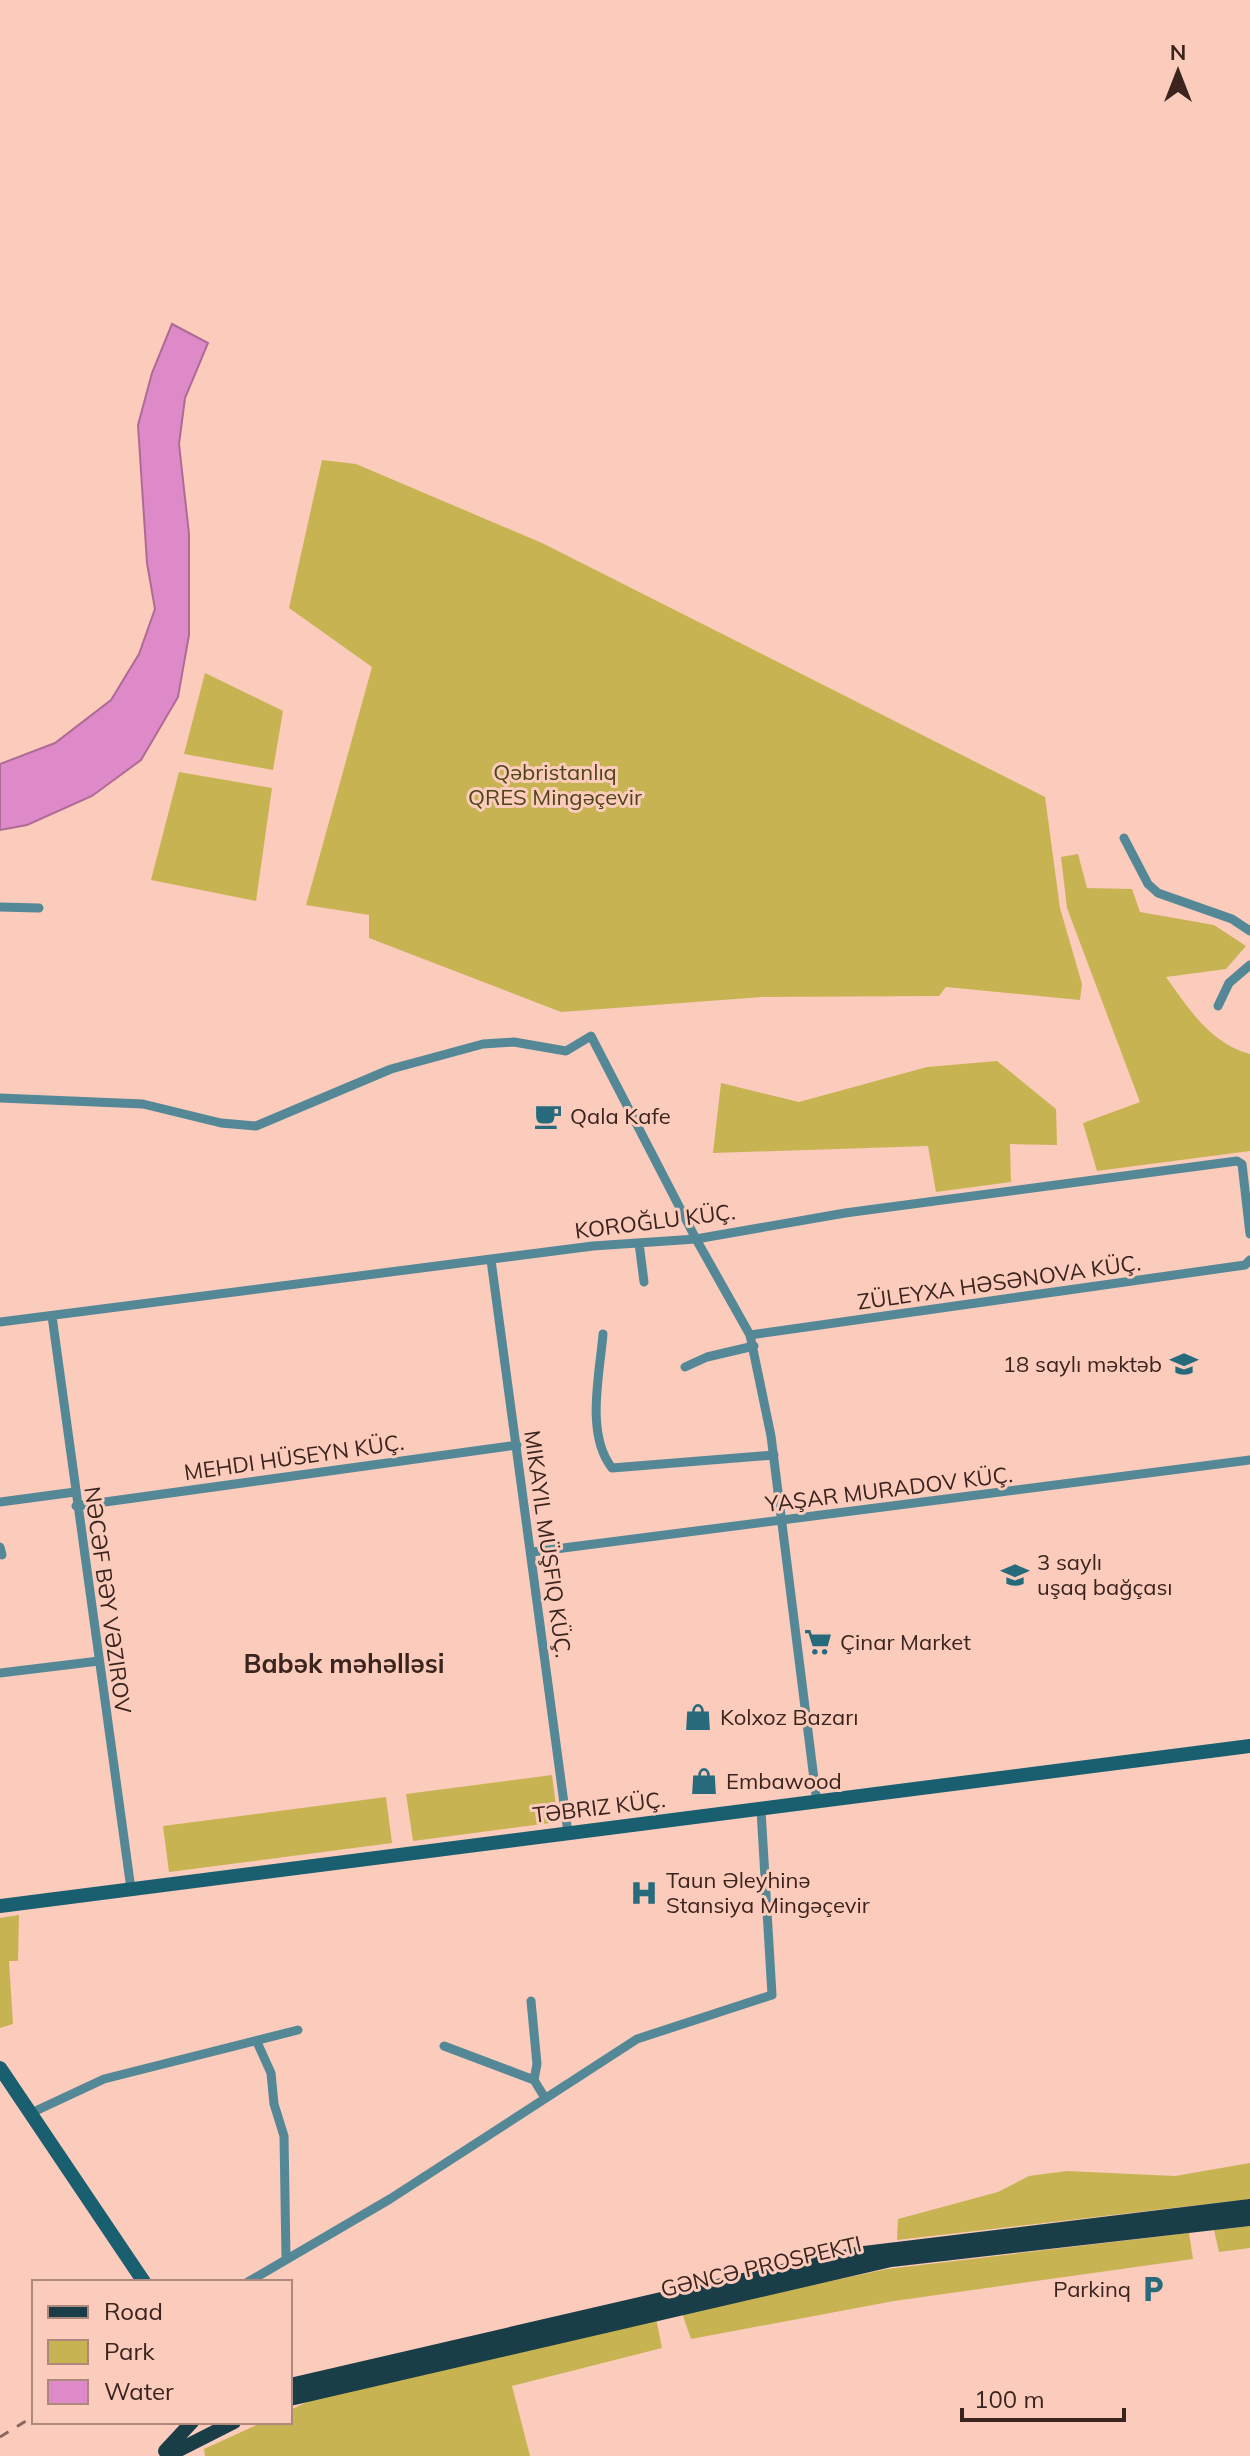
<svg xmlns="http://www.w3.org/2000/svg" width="1250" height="2456" font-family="Mulish,sans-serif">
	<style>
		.green { fill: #c8b352 }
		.water { fill: #df8ac8; stroke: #ae6b95; stroke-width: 2 }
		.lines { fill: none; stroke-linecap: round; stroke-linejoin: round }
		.street { stroke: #558896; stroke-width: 9 }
		.secondary { stroke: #1a5f6f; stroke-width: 14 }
		.primary { stroke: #1a3e48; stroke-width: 14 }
		.rail { stroke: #8a685f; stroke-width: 3; stroke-dasharray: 10 10; stroke-linecap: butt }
		.labels { text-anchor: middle; stroke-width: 6; stroke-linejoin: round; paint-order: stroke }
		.park-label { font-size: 22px; fill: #4f4518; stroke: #fbcbbc }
		.poi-label { font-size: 22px; fill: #3b241e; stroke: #fbcbbc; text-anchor: start }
		.street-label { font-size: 22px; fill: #3b241e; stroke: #fbcbbc }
		.quarter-label { font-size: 26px; font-weight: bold; fill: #3b241e; stroke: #fbcbbc }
	</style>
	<rect width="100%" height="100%" fill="#fbcbbc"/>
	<!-- green -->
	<path class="green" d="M322,460L356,464L542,543L1045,797L1060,908L1082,984L1080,1000L946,987L939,996L762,997L561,1012L369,938V915L306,905L372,667L289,608Z
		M205,673L283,711L273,770L184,754Z
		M179,772L272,788L256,901L151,880Z
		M1078,854L1087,888L1132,889L1140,912L1214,925L1246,946L1226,969L1166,977C1188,1008 1211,1044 1250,1054V1151L1097,1171L1083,1123L1140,1102L1067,908L1061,857Z
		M997,1061L1056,1109L1057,1145L1010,1144L1011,1182L936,1192L928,1146L713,1153L721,1083L799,1102L927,1067Z
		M552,1775L558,1822L413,1841L406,1794Z
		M386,1797L392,1843L169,1872L163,1826Z
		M19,1915L18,1961H9L13,2024L0,2028V1918Z
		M1250,2163V2199L897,2240L898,2219L998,2192L1029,2176L1067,2171L1175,2176Z
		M1250,2226V2248L1219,2252L1214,2230Z
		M1189,2233L1193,2259L894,2301L691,2339L682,2313L887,2269Z
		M656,2318L662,2348L512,2386L530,2456H205L204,2449L263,2422H290V2410L320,2396Z"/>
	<!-- water -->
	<path class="water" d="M172,324L208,343L185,398L179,444L189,534V635L178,697L141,760L92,796L27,825L0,830V764L55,743L111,700L139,654L155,609L147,563L138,425L152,373Z"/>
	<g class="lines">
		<!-- street -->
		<path class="street" d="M1124,838L1148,884L1158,893L1232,919L1250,931
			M0,907L39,908
			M1218,1006L1229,983L1250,965
			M0,1098L143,1104L221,1123L256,1126L391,1069L483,1044L514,1042L566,1051L591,1036L696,1239L750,1335L771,1436L817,1803
			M639,1243L644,1282
			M491,1260L568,1833
			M52,1316L131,1889
			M0,1322L593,1246L696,1239L845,1213L1237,1161L1242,1164L1250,1234
			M603,1334C600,1373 585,1434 612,1468L774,1455
			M750,1335L1245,1265L1250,1260
			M685,1367L707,1357L754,1346
			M0,1502L75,1492
			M76,1506L517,1445
			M0,1547L2,1555
			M532,1552L1250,1460
			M0,1673L99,1661
			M531,2001L537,2064L534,2080
			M257,2042L271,2073L274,2104L284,2136L286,2258
			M444,2046L534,2080L545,2098
			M29,2114L104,2079L298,2030
			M248,2282L390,2199L637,2039L772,1995L761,1810"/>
		<!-- secondary -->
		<path class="secondary" d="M0,1906L1250,1746
			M0,2068L144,2282"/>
		<!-- primary -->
		<path class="primary" d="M290,2385L856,2254L1250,2206
			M290,2399L891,2260L1250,2219
			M165,2451L192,2422
			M167,2456L234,2422"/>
		<!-- rail -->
		<path class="rail" d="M0,2437L34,2416"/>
	</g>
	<!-- icons -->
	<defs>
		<g id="cafe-bare" transform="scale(2.16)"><path d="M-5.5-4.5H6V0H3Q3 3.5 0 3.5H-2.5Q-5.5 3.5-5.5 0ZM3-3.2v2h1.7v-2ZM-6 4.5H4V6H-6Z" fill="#266a7b" stroke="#fbcbbc" stroke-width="2.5" paint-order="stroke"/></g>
		<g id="school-bare" transform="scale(2.16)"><path d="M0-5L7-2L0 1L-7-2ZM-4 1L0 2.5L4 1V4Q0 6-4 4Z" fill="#266a7b" stroke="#fbcbbc" stroke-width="2.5" paint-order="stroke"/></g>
		<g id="supermarket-bare" transform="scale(2.16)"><path d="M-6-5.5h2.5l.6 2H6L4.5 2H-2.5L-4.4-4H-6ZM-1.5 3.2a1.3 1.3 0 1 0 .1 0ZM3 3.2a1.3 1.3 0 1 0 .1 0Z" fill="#266a7b" stroke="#fbcbbc" stroke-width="2.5" paint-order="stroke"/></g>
		<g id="shop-bare" transform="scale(2.16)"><path d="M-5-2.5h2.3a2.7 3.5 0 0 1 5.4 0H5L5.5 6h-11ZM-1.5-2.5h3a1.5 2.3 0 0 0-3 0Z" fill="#266a7b" stroke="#fbcbbc" stroke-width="2.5" paint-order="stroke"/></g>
		<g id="hospital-bare" transform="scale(2.16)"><path d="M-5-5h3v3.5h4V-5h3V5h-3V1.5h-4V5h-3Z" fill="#266a7b" stroke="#fbcbbc" stroke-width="2.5" paint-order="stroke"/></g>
		<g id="parking-bare" transform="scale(2.16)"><path d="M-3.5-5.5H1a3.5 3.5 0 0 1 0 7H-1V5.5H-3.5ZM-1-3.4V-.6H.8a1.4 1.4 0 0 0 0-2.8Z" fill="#266a7b" stroke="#fbcbbc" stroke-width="2.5" paint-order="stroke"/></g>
	</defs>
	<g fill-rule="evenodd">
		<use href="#cafe-bare" x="548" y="1116"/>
		<use href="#school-bare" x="1184" y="1364"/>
		<use href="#school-bare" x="1015" y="1575"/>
		<use href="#supermarket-bare" x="818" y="1642"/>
		<use href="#shop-bare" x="698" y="1717"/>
		<use href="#shop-bare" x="704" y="1781"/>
		<use href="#hospital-bare" x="644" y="1893"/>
		<use href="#parking-bare" x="1153" y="2289"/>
	</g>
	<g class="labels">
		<!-- park labels -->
		<g class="park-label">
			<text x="555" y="780">Qəbristanlıq<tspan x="555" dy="25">QRES Mingəçevir</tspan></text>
		</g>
		<!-- poi labels -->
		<g class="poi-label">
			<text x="570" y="1124">Qala Kafe</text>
			<text x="1162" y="1372" text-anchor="end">18 saylı məktəb</text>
			<text x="1037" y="1570">3 saylı<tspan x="1037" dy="25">uşaq bağçası</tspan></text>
			<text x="840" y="1650">Çinar Market</text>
			<text x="720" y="1725">Kolxoz Bazarı</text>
			<text x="726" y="1789">Embawood</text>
			<text x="666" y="1888">Taun Əleyhinə<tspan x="666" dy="25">Stansiya Mingəçevir</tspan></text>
			<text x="1131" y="2297" text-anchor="end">Parkinq</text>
		</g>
		<!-- street labels -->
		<g class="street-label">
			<text transform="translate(655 1221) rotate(-7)" y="8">KOROĞLU KÜÇ.</text>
			<text transform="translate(999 1282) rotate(-8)" y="8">ZÜLEYXA HƏSƏNOVA KÜÇ.</text>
			<text transform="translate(294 1457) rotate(-8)" y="8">MEHDI HÜSEYN KÜÇ.</text>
			<text transform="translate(889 1489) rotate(-7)" y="8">YAŞAR MURADOV KÜÇ.</text>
			<text transform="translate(548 1544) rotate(82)" y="8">MIKAYIL MÜŞFIQ KÜÇ.</text>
			<text transform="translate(108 1600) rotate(82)" y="8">NƏCƏF BƏY VƏZIROV</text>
			<text transform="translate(599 1807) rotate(-7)" y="8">TƏBRIZ KÜÇ.</text>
			<text transform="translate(761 2266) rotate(-13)" y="8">GƏNCƏ PROSPEKTI</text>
		</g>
		<!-- quarter labels -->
		<g class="quarter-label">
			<text x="344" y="1673">Babək məhəlləsi</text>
		</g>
	</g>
	<!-- legend -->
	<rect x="32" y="2280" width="260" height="144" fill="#fbcbbc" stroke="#ae887d" stroke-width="2"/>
	<rect x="48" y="2306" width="40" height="12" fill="#1a3e48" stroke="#ae887d" stroke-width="2"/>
	<text x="104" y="2320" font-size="24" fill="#3b241e">Road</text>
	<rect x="48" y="2340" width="40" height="24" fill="#c8b352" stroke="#ae887d" stroke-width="2"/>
	<text x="104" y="2360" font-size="24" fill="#3b241e">Park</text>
	<rect x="48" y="2380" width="40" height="24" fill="#df8ac8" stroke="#ae887d" stroke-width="2"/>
	<text x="104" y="2400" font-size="24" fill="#3b241e">Water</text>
	<!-- north arrow -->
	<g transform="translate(1178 72)" stroke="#fbcbbc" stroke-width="6" paint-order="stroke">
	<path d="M0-6L14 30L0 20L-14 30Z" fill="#3b241e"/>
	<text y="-12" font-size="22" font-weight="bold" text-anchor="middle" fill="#3b241e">N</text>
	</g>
	<!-- scale -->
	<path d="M962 2408v12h162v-12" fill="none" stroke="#3b241e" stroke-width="4"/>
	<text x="974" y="2408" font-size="24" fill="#3b241e" stroke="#fbcbbc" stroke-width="6" paint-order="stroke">100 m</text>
</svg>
